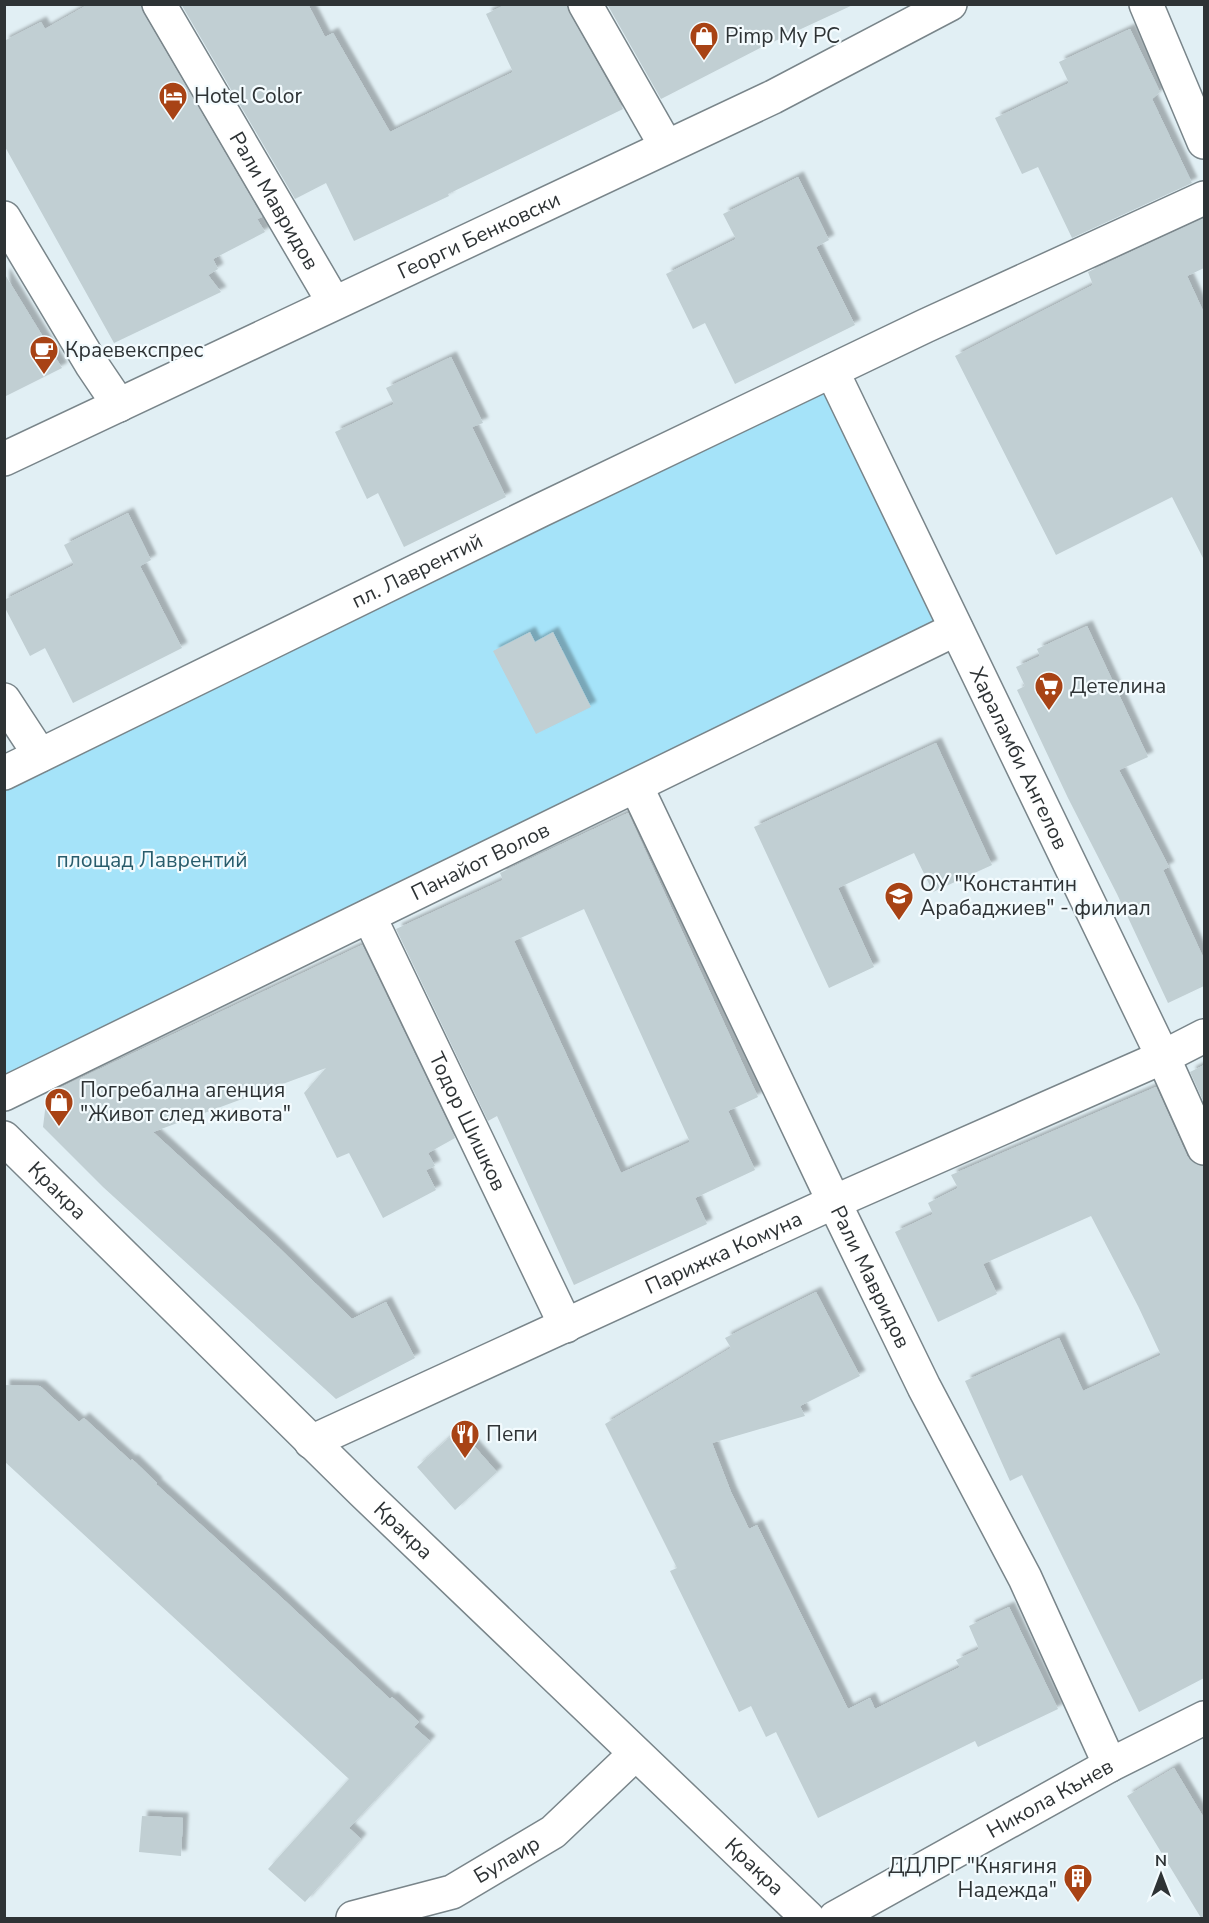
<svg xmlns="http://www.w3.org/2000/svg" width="1209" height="1923" font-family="'Nunito Sans',sans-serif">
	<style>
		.green { fill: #a5e3f9 }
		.building { fill: #c1cfd3; fill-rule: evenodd; filter: url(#shadow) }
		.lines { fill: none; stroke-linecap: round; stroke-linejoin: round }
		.minor-casing { stroke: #79858a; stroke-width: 36 }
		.tertiary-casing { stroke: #79858a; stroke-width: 36 }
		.minor { stroke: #fff; stroke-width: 33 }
		.tertiary { stroke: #fff; stroke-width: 33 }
		.labels { text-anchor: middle; stroke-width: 4.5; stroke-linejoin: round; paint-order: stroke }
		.poi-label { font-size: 21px; fill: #2e3335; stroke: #f3fbfe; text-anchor: start }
		.street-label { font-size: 21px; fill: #2e3335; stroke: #f3fbfe }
		.park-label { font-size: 21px; fill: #285c6c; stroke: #f3fbfe }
	</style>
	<defs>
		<filter id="shadow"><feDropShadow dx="5.5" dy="-5.5" stdDeviation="1.5" flood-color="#0004"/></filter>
	</defs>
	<rect width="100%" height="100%" fill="#e1eff4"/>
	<!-- green -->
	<path class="green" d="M826,383L939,624L10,1078L4,1073V784Z"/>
	<!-- building -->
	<path class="building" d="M89,4H140L143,13L262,217L257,219L265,232L213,259L218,269L208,275L221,292L114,343L4,145V41L41,22L45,29Z
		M181,4H308L325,37L333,33L390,132L513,72L486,14L507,4H566L569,13L623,109L448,194L449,196L354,241L326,183L295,199Z
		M607,4H855L762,47L661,99Z
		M1130,29L1160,92L1152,99L1192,183L1072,238L1038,167L1022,174L995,118L1069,83L1059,62Z
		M798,177L829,240L816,247L855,325L735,384L705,323L693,329L666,274L736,239L723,214Z
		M1204,218V268L1187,276L1204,313V560L1172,497L1056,555L955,356L1093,285L1088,272Z
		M4,273L62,368L4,397Z
		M451,357L483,423L472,427L506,497L404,547L378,493L367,499L335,432L394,404L386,388Z
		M128,513L151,560L140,566L182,648L73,703L45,648L30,656L4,606V600L74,565L64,545Z
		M1087,626L1148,757L1119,770L1169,867L1163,870L1204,959V986L1168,1003L1117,894L1068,798L1017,690L1025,686L1016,667L1040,656L1037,649Z
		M530,632L535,642L553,632L591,707L536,734L493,651Z
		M936,743L992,865L933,892L914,853L838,888L874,967L829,988L754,827Z
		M628,813L758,1097L728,1111L755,1170L695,1198L707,1224L574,1285L497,1116L488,1121L396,929L503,880L500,873ZM584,909L690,1142L621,1173L514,941Z
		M362,945L455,1138L428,1153L435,1166L426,1170L436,1190L383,1218L349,1153L337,1158L304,1093L326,1068L153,1132L271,1240L352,1319L386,1302L415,1358L336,1399L103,1187L43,1127L47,1094Z
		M1204,1065V1103L1190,1072Z
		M1156,1087L1187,1156L1194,1163L1204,1166V1678L1139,1712L1022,1475L1010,1481L965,1381L1059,1338L1083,1391L1161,1355L1138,1306L1091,1216L983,1264L997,1294L938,1322L895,1232L933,1214L928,1203L958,1188L951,1175Z
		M816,1292L860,1376L800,1406L805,1416L712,1443L731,1492L749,1529L757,1525L848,1709L870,1698L875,1709L960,1667L956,1660L979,1649L969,1626L1009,1607L1058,1709L978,1747L975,1741L818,1818L776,1732L766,1737L751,1706L739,1712L670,1571L677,1568L605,1424L731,1348L725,1338Z
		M4,1385L40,1386L79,1422L84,1418L131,1461L132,1459L157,1483L156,1484L283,1599L390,1699L392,1697L419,1722L414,1727L430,1741L349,1828L361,1839L305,1902L268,1869L349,1779L4,1461Z
		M459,1429L497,1472L455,1510L417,1467Z
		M1174,1768L1204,1818V1918H1201L1127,1796Z
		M142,1816L183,1818L181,1856L139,1852Z"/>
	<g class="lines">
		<!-- minor casing -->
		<g class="minor-casing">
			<g id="minor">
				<path id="s1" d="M159,4L334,303"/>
				<path d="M585,4L666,146"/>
				<path d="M1146,4L1204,142"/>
				<path d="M4,218L92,365L119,405"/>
				<path id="s2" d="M832,371L1163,1057L1204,1148"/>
				<path d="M4,700L40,755"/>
				<path id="s3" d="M4,773L541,510L925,326L1204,198"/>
				<path id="s4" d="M636,786L834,1202L924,1387L1025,1578L1110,1765"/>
				<path id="s5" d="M369,916L566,1326"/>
				<path id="s6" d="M4,1094L956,629"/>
				<path id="s7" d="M311,1442L834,1202L1163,1057L1204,1036"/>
				<path id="s8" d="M353,1918L452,1892L553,1832L635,1754"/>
				<path id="s9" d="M835,1918L1110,1765L1204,1718"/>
			</g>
		</g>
		<!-- tertiary casing -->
		<g class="tertiary-casing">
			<g id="tertiary">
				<path id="s10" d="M4,459L773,97L950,4"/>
				<path id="s11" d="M4,1138L363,1492L808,1918"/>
			</g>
		</g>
		<!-- minor -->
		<use href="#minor" class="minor"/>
		<!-- tertiary -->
		<use href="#tertiary" class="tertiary"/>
	</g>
	<!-- icons -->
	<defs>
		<g id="shop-pin" transform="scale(1.5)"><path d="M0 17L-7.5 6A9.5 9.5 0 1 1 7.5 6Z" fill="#a84315" stroke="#f3fbfe"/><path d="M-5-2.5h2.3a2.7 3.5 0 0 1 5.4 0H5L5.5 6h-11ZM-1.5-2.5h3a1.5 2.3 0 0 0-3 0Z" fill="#fff"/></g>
		<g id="hotel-pin" transform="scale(1.5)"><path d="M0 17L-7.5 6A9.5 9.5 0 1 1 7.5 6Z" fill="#a84315" stroke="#f3fbfe"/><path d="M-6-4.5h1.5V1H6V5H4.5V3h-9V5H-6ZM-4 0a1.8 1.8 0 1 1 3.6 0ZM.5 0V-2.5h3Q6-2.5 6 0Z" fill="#fff"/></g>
		<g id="cafe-pin" transform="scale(1.5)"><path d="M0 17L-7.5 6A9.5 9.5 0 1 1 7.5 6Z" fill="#a84315" stroke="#f3fbfe"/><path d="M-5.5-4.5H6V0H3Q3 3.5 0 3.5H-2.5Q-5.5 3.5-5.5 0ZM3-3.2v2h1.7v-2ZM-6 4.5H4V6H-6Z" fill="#fff"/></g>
		<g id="supermarket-pin" transform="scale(1.5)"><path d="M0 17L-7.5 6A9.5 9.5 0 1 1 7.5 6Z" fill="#a84315" stroke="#f3fbfe"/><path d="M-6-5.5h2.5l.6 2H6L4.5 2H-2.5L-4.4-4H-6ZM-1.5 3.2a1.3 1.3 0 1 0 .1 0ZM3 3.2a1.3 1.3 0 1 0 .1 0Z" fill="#fff"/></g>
		<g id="school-pin" transform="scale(1.5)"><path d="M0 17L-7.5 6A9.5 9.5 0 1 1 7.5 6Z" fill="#a84315" stroke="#f3fbfe"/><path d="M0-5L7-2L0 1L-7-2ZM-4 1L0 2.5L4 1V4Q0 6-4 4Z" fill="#fff"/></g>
		<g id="restaurant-pin" transform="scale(1.5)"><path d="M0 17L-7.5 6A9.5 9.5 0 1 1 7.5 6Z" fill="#a84315" stroke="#f3fbfe"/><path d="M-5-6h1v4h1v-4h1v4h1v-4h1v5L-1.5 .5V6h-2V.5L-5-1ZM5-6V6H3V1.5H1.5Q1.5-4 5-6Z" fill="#fff"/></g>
		<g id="building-pin" transform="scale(1.5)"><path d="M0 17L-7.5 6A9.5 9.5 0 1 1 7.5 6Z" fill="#a84315" stroke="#f3fbfe"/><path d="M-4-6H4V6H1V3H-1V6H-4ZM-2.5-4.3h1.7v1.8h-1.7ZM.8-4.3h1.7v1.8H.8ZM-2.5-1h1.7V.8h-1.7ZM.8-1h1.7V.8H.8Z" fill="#fff"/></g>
	</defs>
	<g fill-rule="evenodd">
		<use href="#shop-pin" x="704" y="36"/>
		<use href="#hotel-pin" x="173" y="96"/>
		<use href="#cafe-pin" x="44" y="350"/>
		<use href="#supermarket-pin" x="1049" y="686"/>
		<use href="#school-pin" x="899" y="896"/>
		<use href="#shop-pin" x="59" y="1102"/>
		<use href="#restaurant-pin" x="465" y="1434"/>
		<use href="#building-pin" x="1078" y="1878"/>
	</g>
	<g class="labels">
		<!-- poi labels -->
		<g class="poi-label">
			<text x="725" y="43">Pimp My PC</text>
			<text x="194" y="103">Hotel Color</text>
			<text x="65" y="357">Краевекспрес</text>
			<text x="1070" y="693">Детелина</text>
			<text x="920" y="891">ОУ "Константин<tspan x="920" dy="24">Арабаджиев" - филиал</tspan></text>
			<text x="80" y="1097">Погребална агенция<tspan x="80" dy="24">"Живот след живота"</tspan></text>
			<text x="486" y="1441">Пепи</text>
			<text x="1057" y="1873" text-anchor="end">ДДЛРГ "Княгиня<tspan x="1057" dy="24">Надежда"</tspan></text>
		</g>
		<!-- street labels -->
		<g class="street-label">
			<text dy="7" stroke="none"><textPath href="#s1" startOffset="228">Рали Мавридов</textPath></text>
			<text dy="7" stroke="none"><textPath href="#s10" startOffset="525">Георги Бенковски</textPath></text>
			<text dy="7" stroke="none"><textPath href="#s3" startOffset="460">пл. Лаврентий</textPath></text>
			<text dy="7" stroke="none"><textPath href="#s2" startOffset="430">Хараламби Ангелов</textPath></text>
			<text dy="7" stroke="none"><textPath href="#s6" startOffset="530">Панайот Волов</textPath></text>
			<text dy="7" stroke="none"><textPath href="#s5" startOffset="228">Тодор Шишков</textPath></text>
			<text dy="7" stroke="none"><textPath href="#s11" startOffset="75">Кракра</textPath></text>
			<text dy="7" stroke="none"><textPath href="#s7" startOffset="454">Парижка Комуна</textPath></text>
			<text dy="7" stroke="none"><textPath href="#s4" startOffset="544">Рали Мавридов</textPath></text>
			<text dy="7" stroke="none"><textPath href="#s11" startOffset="560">Кракра</textPath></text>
			<text dy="7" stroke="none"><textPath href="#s9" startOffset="246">Никола Кънев</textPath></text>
			<text dy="7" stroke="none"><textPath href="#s8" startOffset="166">Булаир</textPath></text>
			<text dy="7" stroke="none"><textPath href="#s11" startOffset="1046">Кракра</textPath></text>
		</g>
		<!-- park labels -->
		<g class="park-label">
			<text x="152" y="867">площад Лаврентий</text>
		</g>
	</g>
	<!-- border -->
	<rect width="1209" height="1923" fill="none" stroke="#2e3335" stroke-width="12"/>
	<!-- north arrow -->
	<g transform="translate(1161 1875)" stroke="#f3fbfe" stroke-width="4.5" paint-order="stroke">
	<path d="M0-4.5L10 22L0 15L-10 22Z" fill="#2e3335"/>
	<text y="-9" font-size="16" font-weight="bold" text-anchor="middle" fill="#2e3335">N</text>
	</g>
</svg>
